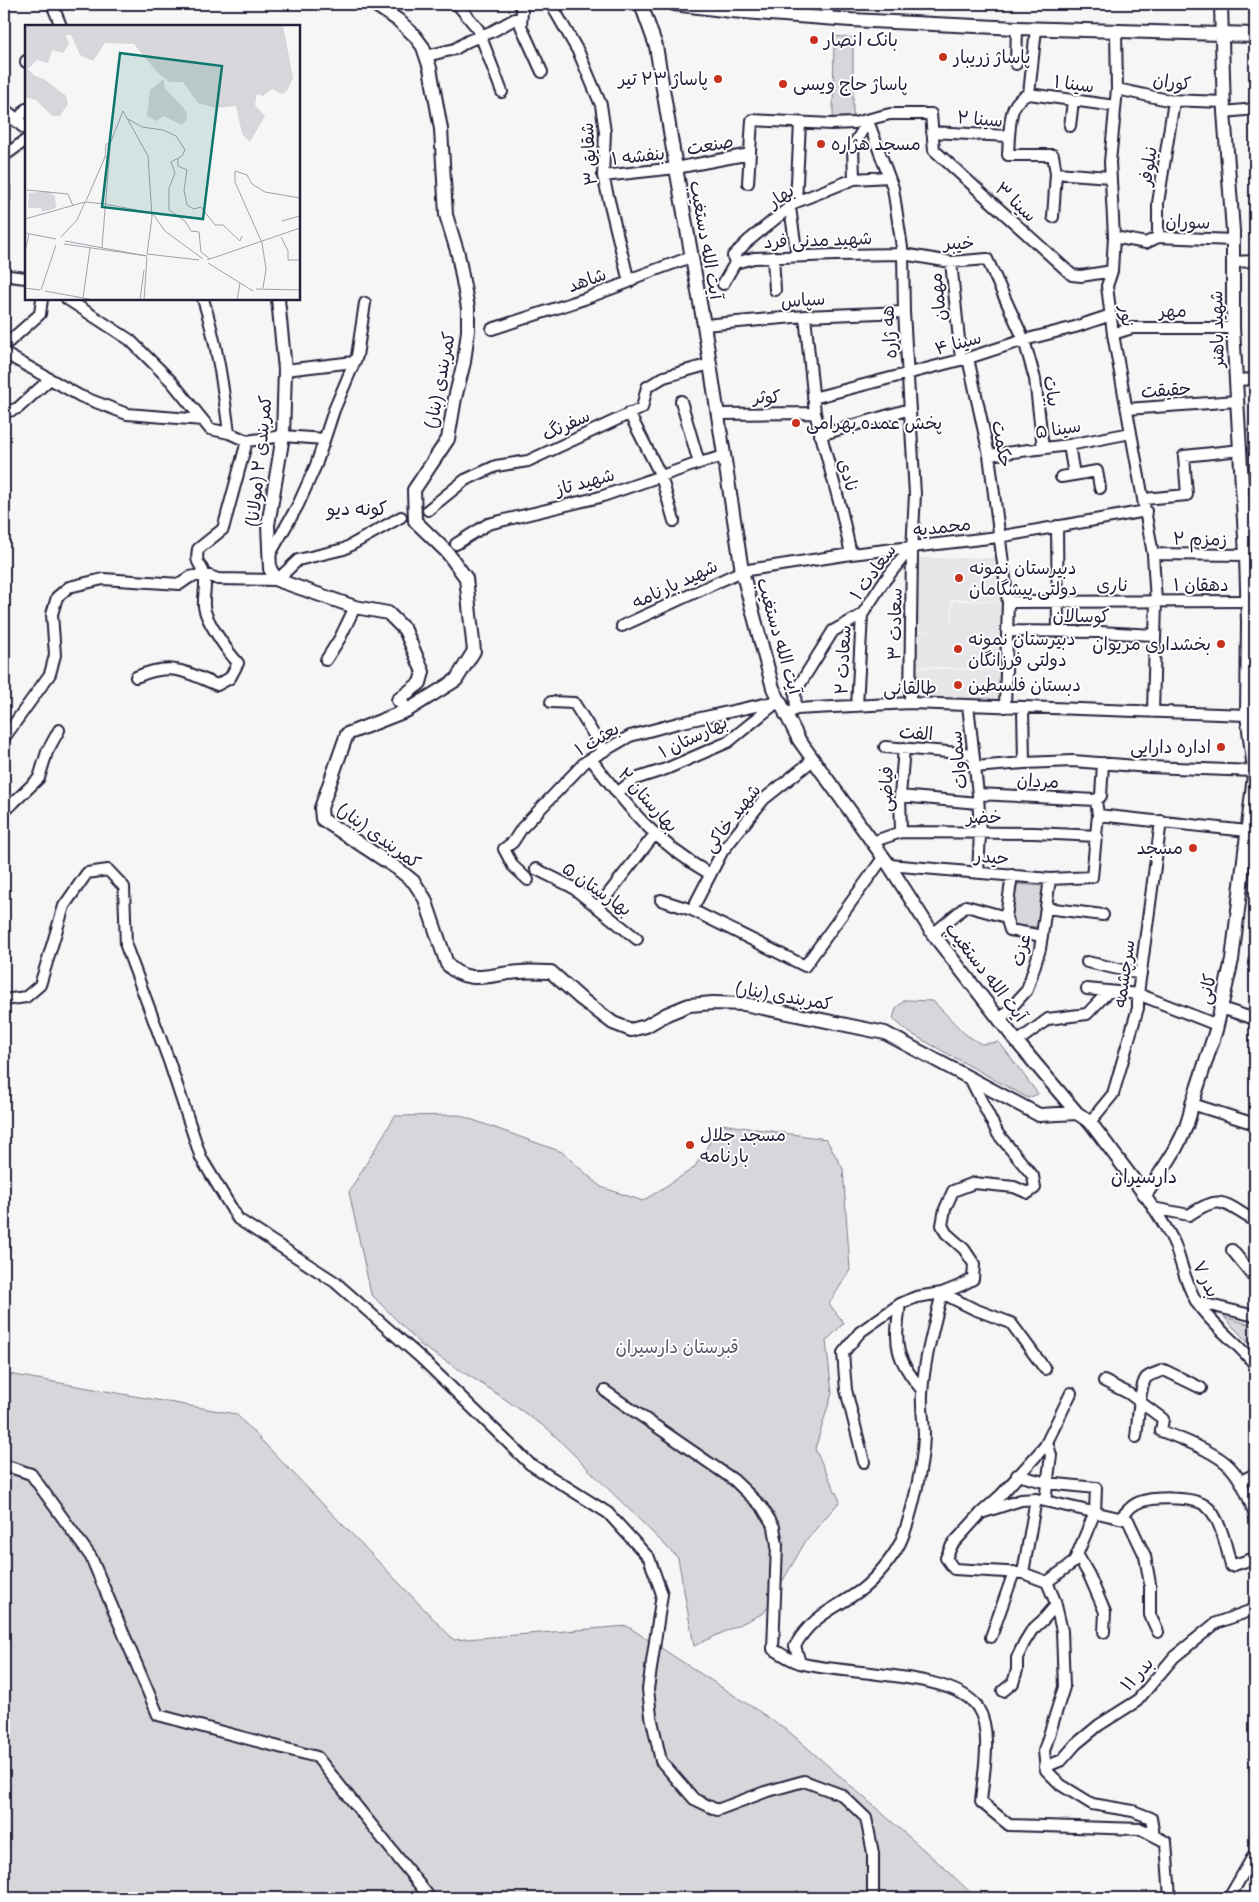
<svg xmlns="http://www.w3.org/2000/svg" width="1259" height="1902" font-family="Delius,'Playpen Sans Arabic',sans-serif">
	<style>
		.built { fill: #e6e6e9 }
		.green { fill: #d7d7db; stroke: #7c7c8b }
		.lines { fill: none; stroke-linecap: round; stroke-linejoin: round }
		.minor-casing { stroke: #22223b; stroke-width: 14 }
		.tertiary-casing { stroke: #22223b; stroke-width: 16 }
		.secondary-casing { stroke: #22223b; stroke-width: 18 }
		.minor { stroke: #fff; stroke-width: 10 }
		.tertiary { stroke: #fff; stroke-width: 12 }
		.secondary { stroke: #fff; stroke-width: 14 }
		.poi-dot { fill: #c8321e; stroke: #fff; stroke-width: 2 }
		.labels { text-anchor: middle; stroke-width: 4; stroke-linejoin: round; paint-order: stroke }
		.poi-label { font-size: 18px; fill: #22223b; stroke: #fff; text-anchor: start }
		.street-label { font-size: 18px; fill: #22223b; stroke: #fff }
		.park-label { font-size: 18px; fill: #58586b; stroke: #fff }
		.neighbourhood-label { font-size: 19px; fill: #22223b; stroke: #fff }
		.inset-road { fill: none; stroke: #a1a1ac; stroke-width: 1 }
		.view { fill: #0f766e; fill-opacity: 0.15; stroke: #0f766e; stroke-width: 2.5 }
		.inset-edge { fill: none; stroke: #22223b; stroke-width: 2.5 }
	</style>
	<rect width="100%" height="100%" fill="#f6f6f7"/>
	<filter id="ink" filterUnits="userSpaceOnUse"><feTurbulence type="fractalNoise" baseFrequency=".02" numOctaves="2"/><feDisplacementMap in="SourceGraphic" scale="10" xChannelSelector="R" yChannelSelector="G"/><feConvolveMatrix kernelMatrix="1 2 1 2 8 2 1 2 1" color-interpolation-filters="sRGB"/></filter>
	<g filter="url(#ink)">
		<!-- built -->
		<path class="built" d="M916,558H1003V601L951,599V631L953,601L1003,602V670L913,666L914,632L940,631H915Z
			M913,668L1003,671V700L913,699Z"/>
		<!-- green -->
		<path class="green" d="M834,36L853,38V121H833Z
			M1016,884L1044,886L1038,927L1014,925L1009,918Z
			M905,1000L933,1001L965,1034L981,1044L999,1042L1038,1094L1028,1098L910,1033L893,1019L896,1008Z
			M459,1115L562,1152L601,1187L643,1201L694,1168L721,1124L826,1139L843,1169L850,1270L829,1304L844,1323L826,1341L832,1393L815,1449L840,1501L807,1539L764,1613L694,1646L678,1558L548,1429L493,1391L422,1346L371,1294L349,1192L395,1116Z
			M1224,1317L1255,1326V1350Z
			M9,1374L236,1414L454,1640L627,1626L786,1729L949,1872L976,1898H4V1376Z"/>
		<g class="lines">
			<!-- minor casing -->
			<g class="minor-casing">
				<path id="minor" d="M52,4L61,26
					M457,4L478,29L502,92
					M520,4L522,11L521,26L542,72
					M551,4L579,53L601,105L605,132L603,176L629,282
					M827,19L828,4
					M1116,31L1117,89L1110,162L1114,237L1112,271L1107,286L1113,334L1153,554L1156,602L1153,712
					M426,56L455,49L468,41L493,31L515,19L521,18
					M26,62V61
					M1016,64L1017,28
					M1117,89L1168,100L1224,102
					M1029,94L1115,106
					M1224,112L1255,109
					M17,121L26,109
					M868,121L893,188L903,254L904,312L915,494L912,551L910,703
					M1070,126L1073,101
					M932,132L1009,136L1008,155H1053L1056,173L1110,177
					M1009,136C1011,118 1010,101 1029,94L1036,29
					M4,156L26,140
					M603,176L676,168L750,154
					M854,179L853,146L868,121
					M748,183L752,120L831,124L854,123L890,114H931L934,150L1072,275L1081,276L1112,271
					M4,187V199
					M796,202L800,123
					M790,208L797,256
					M1053,217L1056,173
					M1114,237L1146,243L1158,237L1233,240
					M1158,237V203L1174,101
					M773,257L775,290
					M951,262L961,359
					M1233,262L1255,261
					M735,263L754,258L835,255L903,254L951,262L987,259L1024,340L1035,379L1043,448
					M4,273L9,276L26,278
					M723,284L735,263L733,256L748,241L796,202L854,179L889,177
					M67,299L130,340L172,382L210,429L229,433L247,441L283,436L324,439
					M203,299C217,343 223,386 229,433
					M805,316L815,413L841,509L851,554
					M704,325L805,316L904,312
					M492,329L584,299L629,282L636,277L691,257
					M1113,334L1132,328H1233
					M4,346L40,314L42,299
					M4,353L80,396L127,414L203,420
					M968,358L989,455L1008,602L1005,707
					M285,370L354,362
					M1236,380L1255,379
					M813,398L968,358L1024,340L1075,327L1111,315
					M681,401L699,463
					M1127,409L1237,401
					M4,413L18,408L50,379
					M629,413L661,476L674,521
					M719,414L815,413
					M820,435L910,409
					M1069,445L1074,475
					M989,455L1069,445L1131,433
					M1061,477L1097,471L1100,488
					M1144,499L1187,495L1184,456L1241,450
					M428,510L465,480L496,466L528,461L642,408L647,387L664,377L710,364
					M1057,526L1058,632
					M456,544L488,524L600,497L699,463L725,456
					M1153,554L1246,555
					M269,556L298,505L316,465L334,410L357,356L365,303
					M1008,602L1248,601
					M622,626L742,571L851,554L998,537L1146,511
					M1007,631L1099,632L1154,635
					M326,660L340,638L355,607
					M136,677C171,662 184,671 217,685L230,678L238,663C228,652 205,620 204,606C203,596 207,584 204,574C201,562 195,566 198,549L223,529L247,441
					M551,702L574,703L604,751
					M968,705L978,794L980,833L978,872
					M857,706L862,615
					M1023,707L1024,763
					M796,709L795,692L833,631L862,615L882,584L912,546
					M785,715L796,709L910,703L1247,715
					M4,738L50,674L55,655L52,614L57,597L69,587L103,579L180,584L190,577L204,574L218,579L277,580L298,560L344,549L401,517
					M885,747L973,754
					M591,759C628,808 656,843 710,874
					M974,767L1024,763L1073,761L1149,767L1254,771
					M617,793L635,779L666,769L728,742L776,703
					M978,794L1096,800
					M900,796L978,803
					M4,810L7,809L39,778L47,752L59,730
					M1098,815L1247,831
					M901,832L900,796L904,748
					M872,842L901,832L1035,833L1097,836
					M889,865L1050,879L1092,877L1098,815L1096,800L1101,796L1103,763
					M536,869L572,887L637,939
					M1012,875L1006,917L1010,930L1042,936
					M528,880L513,866L504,849L513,842L522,828L585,762L630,736L678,723L778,701
					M661,900L692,910L805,966L883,858
					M598,907L655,834
					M1046,908L1103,915
					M692,910L722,852L764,799L813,760
					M933,934L966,906L1006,917
					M1087,962L1141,974
					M1087,989L1138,994L1217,1025
					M4,1000L26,997L40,985L64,906L87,873L108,870L124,887L126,946L169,1061L201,1158L238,1219L335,1282L421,1358L530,1464L608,1513L649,1558L662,1594L648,1689L651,1716L661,1761L694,1799L717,1810L765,1792L804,1781L842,1795L866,1818L873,1853V1898
					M1221,1008L1255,1019
					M1000,1020L1027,990L1040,949L1050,879
					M1017,1042L1048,1019L1087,1014L1108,992
					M1192,1104L1255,1124
					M1090,1122L1113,1094L1138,1008V994L1161,821
					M1145,1195C1155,1211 1168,1228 1175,1245C1182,1265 1186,1285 1197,1303C1213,1327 1238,1342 1255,1365
					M1153,1208L1189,1215C1222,1193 1223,1203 1255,1221
					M1232,1250L1255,1278
					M1197,1302L1255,1316
					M1104,1381L1128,1393L1163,1419L1161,1431C1180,1438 1217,1453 1230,1467C1243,1481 1249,1499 1255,1516
					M922,1390C895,1358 894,1345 900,1304L916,1297L942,1293L974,1309L1011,1323L1045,1369
					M605,1391L734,1480L762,1507L774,1527L777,1545L773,1649C782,1654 791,1661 800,1663C841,1675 956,1671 978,1708C993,1731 983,1775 981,1802L1009,1825L1141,1829L1166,1842L1170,1898
					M1071,1393L1045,1446L1001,1495L981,1513L952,1545L946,1558L954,1569L1023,1573L1047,1582L1055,1601L1062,1631L1064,1687L1044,1751L1046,1770L1061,1785L1092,1804L1133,1811L1151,1818L1154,1836
					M1136,1437C1138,1424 1139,1387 1146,1378C1150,1374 1159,1372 1164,1370L1201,1388
					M864,1462L846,1390L843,1353L860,1332L900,1304
					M4,1465L31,1474L91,1557L158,1715L317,1757L427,1894V1898
					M1017,1475L1047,1483L1096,1488L1095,1512L1074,1562L1047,1582
					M1241,1481L1255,1474
					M1045,1501L1051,1455L1047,1442
					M984,1512L1021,1500L1036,1499L1128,1520L1145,1556L1150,1584V1615L1158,1632
					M1120,1518C1125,1514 1129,1508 1134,1505C1147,1496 1193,1496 1206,1506C1220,1516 1227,1549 1231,1566L1255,1558
					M1077,1554L1089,1575L1105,1612L1104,1632
					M1023,1573L1036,1499
					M991,1637L1014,1572
					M800,1663L795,1646C812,1615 835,1609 861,1590C874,1580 893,1558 900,1543C912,1517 923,1465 924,1436C924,1422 921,1408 922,1394C924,1360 934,1326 942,1293L962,1285L973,1279L974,1264L964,1249L946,1233L942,1225L945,1209L953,1191L974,1183L1014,1187L1028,1193L1035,1188L1033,1176L998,1134L970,1078
					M1003,1691L1013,1683L1017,1670V1658L1024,1643L1032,1630L1043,1620L1056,1605
					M1045,1767L1062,1760L1076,1744L1099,1725L1137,1701L1174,1657L1216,1623L1255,1609
					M1229,1898L1255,1853"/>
			</g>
			<!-- tertiary casing -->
			<g class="tertiary-casing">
				<path id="tertiary" d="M374,4L398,20L414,35L423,47L430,68L441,129L446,215L458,254L468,308V331L464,362L455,398L448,439L414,490L415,521L447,552L466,578L474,651L456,680L408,710L347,734L321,808L322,819L398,869L414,882L425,899L447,964C467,987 494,973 520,972C530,971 541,972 551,972L580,998L613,1023L631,1030L646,1026L667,1014L689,1005L713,1003L744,1004L885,1033L1039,1115L1077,1113
					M641,4L656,46L676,168L704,325L742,571L773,688L799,740L889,865L933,934L1017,1042L1077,1113L1090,1122L1145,1195C1164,1168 1187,1138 1192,1104L1216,1030L1232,960L1254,776
					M674,4L731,11L851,20L1017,28L1221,34
					M1221,4L1224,112L1233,231V328L1246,555L1248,622L1247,715L1255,776
					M4,110L26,128
					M278,299L285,370L283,436L268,525L270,569L277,580L355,607L388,613L405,630L423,672L420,683L398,700L408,710"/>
			</g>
			<!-- secondary casing -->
			<g class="secondary-casing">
				<path id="secondary" d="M1221,34L1255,35"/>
			</g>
			<!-- minor -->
			<use href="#minor" class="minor"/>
			<!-- tertiary -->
			<use href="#tertiary" class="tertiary"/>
			<!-- secondary -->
			<use href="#secondary" class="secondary"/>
		</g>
	</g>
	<!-- markers -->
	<g class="poi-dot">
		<circle cx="814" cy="40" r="5"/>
		<circle cx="943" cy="57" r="5"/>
		<circle cx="718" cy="79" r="5"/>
		<circle cx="783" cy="84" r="5"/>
		<circle cx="821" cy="144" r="5"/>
		<circle cx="796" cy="423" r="5"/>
		<circle cx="959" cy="578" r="5"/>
		<circle cx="1221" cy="644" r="5"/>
		<circle cx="958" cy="649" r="5"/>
		<circle cx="958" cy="685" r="5"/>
		<circle cx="1221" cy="747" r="5"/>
		<circle cx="1193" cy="848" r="5"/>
		<circle cx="690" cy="1145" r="5"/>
	</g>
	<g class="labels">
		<!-- poi labels -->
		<g class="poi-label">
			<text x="824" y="46">بانک انصار</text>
			<text x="953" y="63">پاساژ زریبار</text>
			<text x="708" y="85" text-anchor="end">پاساژ ۲۳ تیر</text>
			<text x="793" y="90">پاساژ حاج ویسی</text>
			<text x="831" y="150">مسجد هژاره</text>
			<text x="806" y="429">پخش عمده بهرامی</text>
			<text x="969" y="574">دبیرستان نمونه<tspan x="969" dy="21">دولتی پیشگامان</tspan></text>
			<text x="968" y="645">دبیرستان نمونه<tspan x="968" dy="21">دولتی فرزانگان</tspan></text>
			<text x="1211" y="650" text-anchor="end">بخشداری مریوان</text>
			<text x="968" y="691">دبستان فلسطین</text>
			<text x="1211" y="753" text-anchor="end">اداره دارایی</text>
			<text x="1183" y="854" text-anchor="end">مسجد</text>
			<text x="700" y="1141">مسجد جلال<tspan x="700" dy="21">بارنامه</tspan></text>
		</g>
		<!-- street labels -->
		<g class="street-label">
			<text transform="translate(1172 82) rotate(7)" y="6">کوران</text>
			<text transform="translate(1074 84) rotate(8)" y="6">سینا ۱</text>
			<text transform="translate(980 119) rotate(5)" y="6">سینا ۲</text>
			<text transform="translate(710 145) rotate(-10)" y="6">صنعت</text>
			<text transform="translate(589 154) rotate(-94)" y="6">شقایق ۳</text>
			<text transform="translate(638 156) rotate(-6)" y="6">بنفشه ۱</text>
			<text transform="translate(1148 166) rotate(-81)" y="6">نیلوفر</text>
			<text transform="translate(781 196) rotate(-34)" y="6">بهار</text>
			<text transform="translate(1016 202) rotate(43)" y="6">سینا ۳</text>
			<text transform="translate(1188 222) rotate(2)" y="6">سوران</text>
			<text transform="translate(706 240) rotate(80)" y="6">آیت الله دستغیب</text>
			<text transform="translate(818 240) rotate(-2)" y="6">شهید مدنی فرد</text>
			<text x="959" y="249">خیبر</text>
			<text transform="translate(587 280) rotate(-20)" y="6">شاهد</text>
			<text transform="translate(938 297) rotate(-96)" y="6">مهمان</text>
			<text transform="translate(803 300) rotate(-4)" y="6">سپاس</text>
			<text x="1173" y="317">مهر</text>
			<text transform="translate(1127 316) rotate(83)" y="6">نور</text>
			<text transform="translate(1217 329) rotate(-91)" y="6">شهید باهنر</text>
			<text transform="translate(889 332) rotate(-94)" y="6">هه ژاره</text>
			<text transform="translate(958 343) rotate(-15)" y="6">سینا ۴</text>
			<text transform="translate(440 380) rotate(-79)" y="6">کمربندی (بنار)</text>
			<text transform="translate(1166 390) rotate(-4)" y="6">حقیقت</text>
			<text transform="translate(1052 391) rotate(81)" y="6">بیات</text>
			<text transform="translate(767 397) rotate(-1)" y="6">کوثر</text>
			<text transform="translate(566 425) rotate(-25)" y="6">سفرنگ</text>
			<text transform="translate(1058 429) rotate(-9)" y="6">سینا ۵</text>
			<text transform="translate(1002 444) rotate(80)" y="6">حکمت</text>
			<text transform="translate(259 461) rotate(-84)" y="6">کمربندی ۲ (مولانا)</text>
			<text transform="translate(848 475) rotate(74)" y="6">نادی</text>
			<text transform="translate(585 482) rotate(-15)" y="6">شهید تاز</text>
			<text transform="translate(942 527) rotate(-6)" y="6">محمدیه</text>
			<text transform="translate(1200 539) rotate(1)" y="6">زمزم ۲</text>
			<text transform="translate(873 572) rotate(-54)" y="6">سعادت ۱</text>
			<text transform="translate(675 584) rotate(-25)" y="6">شهید بارنامه</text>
			<text transform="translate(1112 585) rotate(1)" y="6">ناری</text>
			<text x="1201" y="591">دهقان ۱</text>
			<text transform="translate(1081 616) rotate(1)" y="6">کوسالان</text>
			<text transform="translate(895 624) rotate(-89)" y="6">سعادت ۳</text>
			<text transform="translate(779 636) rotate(74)" y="6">آیت الله دستغیب</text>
			<text transform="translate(843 660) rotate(-87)" y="6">سعادت ۲</text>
			<text transform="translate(910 688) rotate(-1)" y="6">طالقانی</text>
			<text transform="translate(916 733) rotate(4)" y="6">الفت</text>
			<text transform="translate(693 737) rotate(-26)" y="6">بهارستان ۱</text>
			<text transform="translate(597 739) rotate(-31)" y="6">بعثت ۱</text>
			<text transform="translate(958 760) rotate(-96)" y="6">سماوات</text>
			<text transform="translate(1038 781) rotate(3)" y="6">مردان</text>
			<text transform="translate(886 789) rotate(-88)" y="6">فیاضی</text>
			<text transform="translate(648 800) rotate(48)" y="6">بهارستان ۲</text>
			<text x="984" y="823">خضر</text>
			<text transform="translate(732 818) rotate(-52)" y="6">شهید خاکی</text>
			<text transform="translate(379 836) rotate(36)" y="6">کمربندی (بنار)</text>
			<text transform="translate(992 857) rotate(5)" y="6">حیدر</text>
			<text transform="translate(597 889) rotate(35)" y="6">بهارستان ۵</text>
			<text transform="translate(1021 950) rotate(-75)" y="6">عزت</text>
			<text transform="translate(986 972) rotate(52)" y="6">آیت الله دستغیب</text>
			<text transform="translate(1124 974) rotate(-82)" y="6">سرچشمه</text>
			<text transform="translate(1207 989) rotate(-77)" y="6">کانی</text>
			<text transform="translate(784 996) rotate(10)" y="6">کمربندی (بنار)</text>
			<text transform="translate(1206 1279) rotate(65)" y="6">بدر ۷</text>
			<text transform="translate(1137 1674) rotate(-47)" y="6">بدر ۱۱</text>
		</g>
		<!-- park labels -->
		<g class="park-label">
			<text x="677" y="1353">قبرستان دارسیران</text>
		</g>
		<!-- neighbourhood labels -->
		<g class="neighbourhood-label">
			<text x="357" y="515">کونه دیو</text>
			<text x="1144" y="1183">دارسیران</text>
		</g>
	</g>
	<!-- overview -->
	<g transform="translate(25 25)">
		<rect width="275" height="275" fill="#f6f6f7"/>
		<path d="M0,0H258L268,53L262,66L257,69L247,64L238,71L232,69L230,80L240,91L225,117L217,109L211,81L191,83L173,78L158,57H144L132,47L109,19L80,18L68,36L55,30L46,10H41L44,19L38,28L27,25L23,38L12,35L3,44L10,51L19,54L41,71L43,79L35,91H27L11,75L0,72ZM139,54V62L161,86L162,94L157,100L138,91L131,96L122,91L125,65ZM23,166L30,171L31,183L17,187L16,183H3L4,168Z" fill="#d7d7db"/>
		<path class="inset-road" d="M103,94L117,102L138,105L151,111L160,125L157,131L146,137L150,148L144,163V185L160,196L166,206L174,207L176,227L185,234M85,119L98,86L123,131L127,192L122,229L174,235M153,134V141L162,145L159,165L162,180L169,184L176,182L190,200H198L215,216L217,211M2,165L43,169L48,181M61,176L80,132M80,179L127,188M128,189L140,206L178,234M0,194L60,177L80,179M257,196L275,191M0,208L31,214M36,212L52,195L60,177M256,212L263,226V235H275M39,219L122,231L40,216M77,222L85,124V119H81L80,132H84M0,226L4,209M182,235L275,203M183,238L228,266M0,263L15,265M238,263L241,244L237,218L210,157V146L222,150L227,159L240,167L275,173M231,264L275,265M16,265L31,220M20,266L69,275M58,273L65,223M115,275L119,245M119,275L122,232M212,275L215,258"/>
		<path class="view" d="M95,28L197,41L178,194L77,182Z"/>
		<rect width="275" height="275" class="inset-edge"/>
	</g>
	<!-- margin -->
	<rect width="1259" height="1902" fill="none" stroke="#fff" stroke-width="20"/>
	<rect x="10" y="10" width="1239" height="1882" fill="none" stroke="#22223b" stroke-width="2" filter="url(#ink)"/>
</svg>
